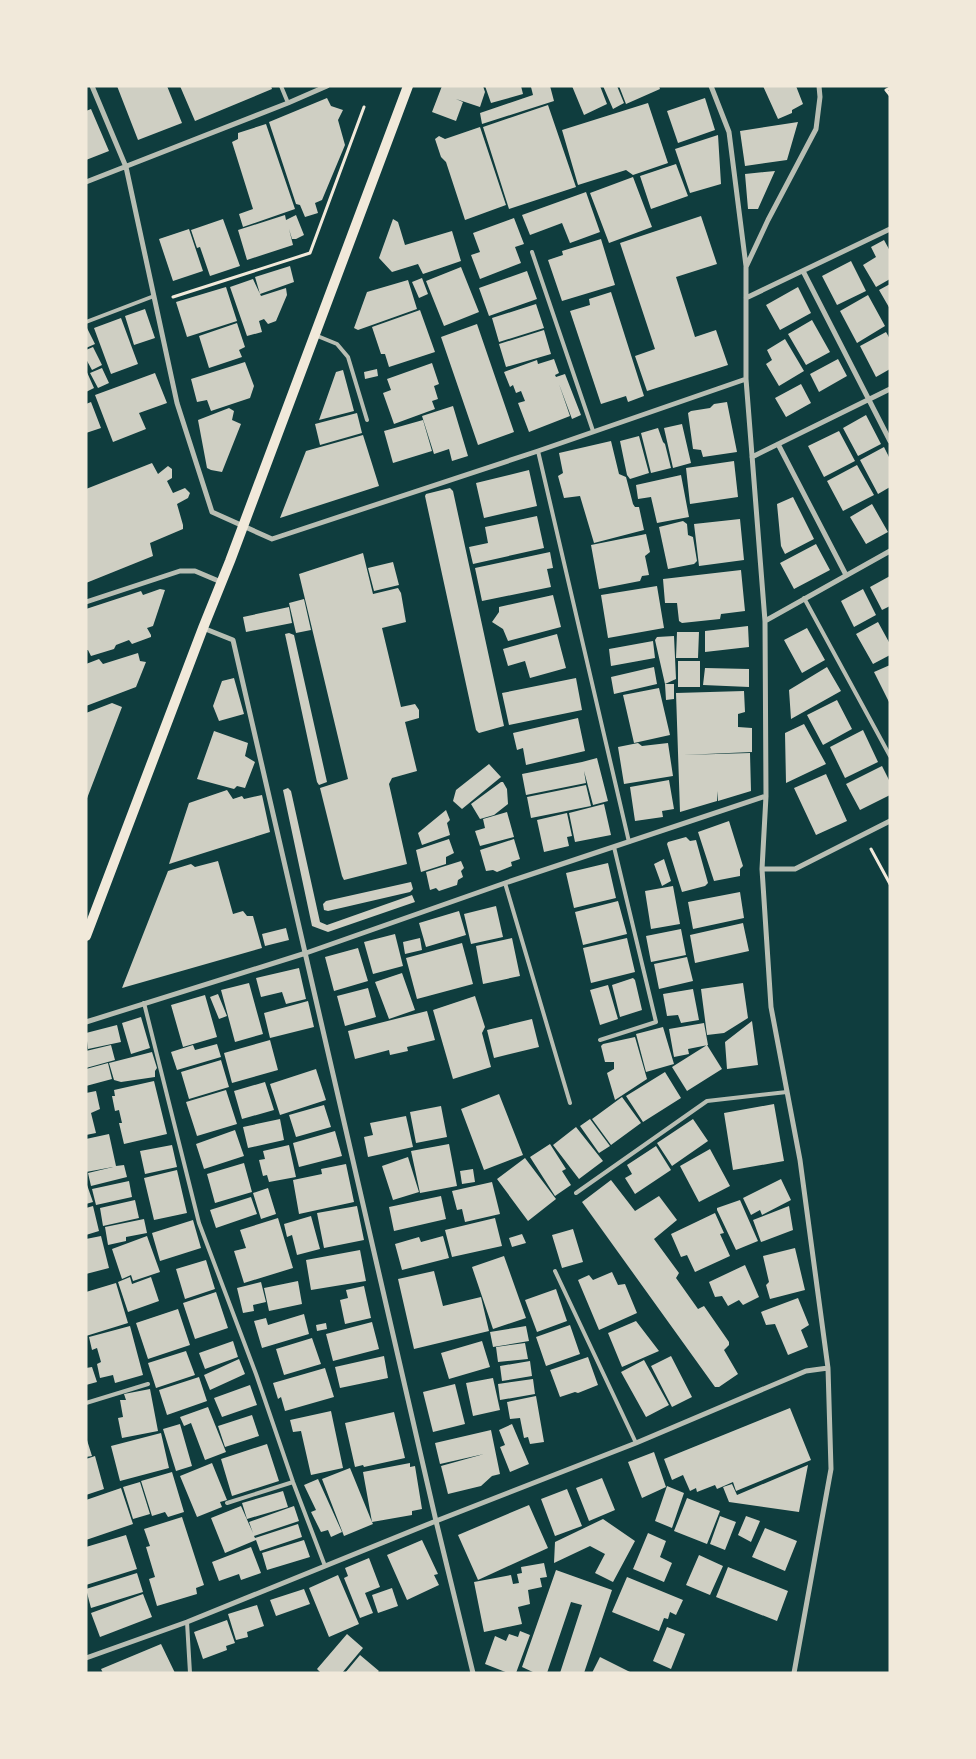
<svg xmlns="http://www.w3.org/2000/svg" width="976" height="1759" font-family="'Fira Sans Condensed',sans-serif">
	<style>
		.building { fill: #cfcfc3 }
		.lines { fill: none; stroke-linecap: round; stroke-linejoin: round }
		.path { stroke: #f1e9da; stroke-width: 3 }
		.service { stroke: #b8beb3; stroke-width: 4 }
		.minor { stroke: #b8beb3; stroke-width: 5 }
		.secondary { stroke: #f1e9da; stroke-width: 10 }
	</style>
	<rect width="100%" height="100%" fill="#0f3d3e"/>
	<!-- building -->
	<path class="building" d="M117,86H167L182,123L138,140Z
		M180,86H271L272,89L195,121Z
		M442,86H483L485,92L480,107L456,99L463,102L456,121L432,112Z
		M485,86H521L523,94L491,103Z
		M550,86L554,101L482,124L480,113L533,95L531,87Z
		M572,86H600L607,104L584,115Z
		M603,86H617L624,103L613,109Z
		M619,86H659L660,89L626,104Z
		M763,86H796L803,104L792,110V113L778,119Z
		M327,98L331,106L343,110L338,120L345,145L322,200L315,203L318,213L305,217L300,205L296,204L269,122Z
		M705,98L715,130L678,143L667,111Z
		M648,103L668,163L633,175L626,170L578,185L562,130Z
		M548,105L576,187L509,209L483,127Z
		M91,109L109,151L86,160V111Z
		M798,122L787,160L745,166L740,131Z
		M266,124L295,209L243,227L239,214L253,209L232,142L238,139V133Z
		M480,127L506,205L465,220L446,162L441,157L435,139L439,136L445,139Z
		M718,135L721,184L690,193L675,149Z
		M676,164L688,196L651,209L640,176Z
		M775,171L758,209H748L745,174Z
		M633,177L652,227L609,243L590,193Z
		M586,192L600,232L570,243L562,223L530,235L522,215Z
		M285,215L286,220L296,215L304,235L296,239H292L289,229L293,245L247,260L238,230Z
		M701,216L717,264L676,277L695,337L716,330L728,365L647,391L635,356L655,349L620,243Z
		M514,218L524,244L515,247L521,263L480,279L471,255L480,252L473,233Z
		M223,219L240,266L210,276L200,247L197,248L191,230Z
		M393,219L398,222L405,245L452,231L461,261L423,274L418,264L392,272L379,258Z
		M189,229L203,271L173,281L159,239Z
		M601,239L615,285L562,301L548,260L563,255L562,251Z
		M884,240L890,251V279L876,287L863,265L876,257L871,247Z
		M851,261L866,291L837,305L822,276Z
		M290,266L294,282L260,294L255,277Z
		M461,267L479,312L444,326L426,281Z
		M527,271L537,299L489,316L479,288Z
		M422,278L428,294L419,298L412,282Z
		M253,279L261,296L286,288L287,295L276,321L268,324L264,319L259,321L262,332L247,336L230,287Z
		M408,280L417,309L358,330L354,328L367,292Z
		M890,284V309L879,290Z
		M226,287L237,321L187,337L176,302Z
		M798,287L811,313L780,330L766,305Z
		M611,292L644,396L628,402L626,396L601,404L570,311L590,305L589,299Z
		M868,295L885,326L857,343L840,311Z
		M536,304L544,328L499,342L492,318Z
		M145,309L155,338L134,345L125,316Z
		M420,310L435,352L389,367L385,354H381L372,327Z
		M121,318L138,364L111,374L94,328Z
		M812,320L830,352L806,365L788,334Z
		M237,323L245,347L239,350L242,357L209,368L199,336Z
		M477,324L514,432L478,445L441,337Z
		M86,326L95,344L86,348Z
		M544,330L551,354L506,367L499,344Z
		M886,332L890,339V369L876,377L860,346Z
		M785,339L804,371L779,386L766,364L772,360L767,350Z
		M93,347L102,365L92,370L86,359V350Z
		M554,359L559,373L555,375L556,377L565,374L581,415L572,419L559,384L570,416L529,432L518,403L525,401L521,391L516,393L513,385L510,387L504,372L537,360L538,364Z
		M838,359L847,376L819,392L810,374Z
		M245,362L254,386L250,398L211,411L207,400L197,402L191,379Z
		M432,363L439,384L434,386L438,399L432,401L435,409L394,424L383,393L391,390L387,379Z
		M102,368L109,383L98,388L90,373Z
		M377,369L378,376L365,379L364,372Z
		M86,370L94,388L86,392Z
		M343,370L354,411L319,420L336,372Z
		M155,373L167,403L139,413L146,429L113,442L95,395Z
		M801,384L811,403L786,417L775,398Z
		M91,402L101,428L86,433V404Z
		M727,402L737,452L703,457L701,450L693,449L688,413L691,411L710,408L714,404Z
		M453,406L468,456L452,461L449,449L434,454L422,416Z
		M229,408L234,411L232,420L241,424L222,472L211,470L207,468L198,420Z
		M357,413L362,433L320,445L315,424Z
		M866,415L881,444L858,456L843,428Z
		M423,420L432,451L393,463L384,431Z
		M682,424L691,463L673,468L664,428Z
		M658,428L663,442L665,444L671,468L651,473L641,433Z
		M839,431L855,461L824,477L808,446Z
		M363,435L379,486L280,518L306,451Z
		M639,436L649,473L630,479L627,475L620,441Z
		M611,441L619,474L626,477L633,504L635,507H639L644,530L594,543L580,496L564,498L558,476L563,473L559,453Z
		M884,447L890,459V487L878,494L860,460Z
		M734,461L738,497L690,504L686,468Z
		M152,463L158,474L168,466L172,469V478L167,481L173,493L185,488L190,493L188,498L177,504L183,525V529L150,543L153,556L86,583V489Z
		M857,465L874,495L843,511L827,481Z
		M529,470L537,506L484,518L476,483Z
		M681,475L689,517L657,523L651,497L638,499L636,485Z
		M450,488L453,491L504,726L479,733L476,730L425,496L426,494Z
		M793,497L814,539L785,554L781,546L777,504Z
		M872,504L888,532L866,544L850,517Z
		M537,516L544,548L473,564L469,547L488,543L485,527Z
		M740,519L744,560L699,566L694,524Z
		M683,521L687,524L688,535L693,537L697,561L694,564L668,569L659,527Z
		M646,534L650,552L645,556L649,575L642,576L640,581L599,589L591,545Z
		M816,544L830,570L794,589L780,563Z
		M550,552L553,568L547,569L551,587L482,601L475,568Z
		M363,553L373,594L398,588L401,593L406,622L382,628L401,707L415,704L419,710V718L405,722L417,771L392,778L389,784L407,864L344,880L342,876L320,788L348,779L299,574Z
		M393,562L399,585L374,591L368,568Z
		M741,570L745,611L721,614L720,619L682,623L679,621L677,603H665L663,579Z
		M890,576V606L882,610L870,587Z
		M657,586L664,628L608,638L601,595Z
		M160,589L165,590L153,626L147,628L151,635V637L132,644L129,640L116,645L114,649L91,656L88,650H86V609L141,591L143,595Z
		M863,589L876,615L854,627L841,601Z
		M553,595L561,627L508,641L503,629L492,622L499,612V607Z
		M304,599L311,630L296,633L289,603Z
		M289,607L292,623L246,632L243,617Z
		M878,622L890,644V655L873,664L856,634Z
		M748,626L749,647L705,652V631Z
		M807,628L825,660L802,673L784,640Z
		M677,632H699L698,658H676Z
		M289,633L294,635L327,782L319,785L317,782L285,634Z
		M557,634L566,668L530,678L525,661L508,666L503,649Z
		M674,636L676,679L665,684L655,640L657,637Z
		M653,641L655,658L611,666L609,649Z
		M138,653L140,661L146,662L136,687L86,706V664L99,659L103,664Z
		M678,661H700V687H678Z
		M890,665V704L874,672Z
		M654,667L657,684L614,694L611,677Z
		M827,667L841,691L791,719L789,690Z
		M705,668L749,669V687L703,685Z
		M234,678L244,714L219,721L213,706L222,681Z
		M576,678L582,710L509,725L502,693Z
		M665,684H674V699L666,700Z
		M659,688L670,735L634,743L623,695Z
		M744,691L745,712L738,714V727L752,728V752L683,755L750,753L751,791L718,801L717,791V801L680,812L676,693Z
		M837,700L852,729L823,745L807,715Z
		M112,703L122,707L86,801V713Z
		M578,718L585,751L526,765L523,748L517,750L513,733Z
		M804,724L826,764L786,783L785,733Z
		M863,730L878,762L845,778L830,747Z
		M214,731L248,743L245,756L255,762L245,788L237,786L234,789L197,779Z
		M638,743L642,746L668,743L673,776L624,784L618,747Z
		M597,758L608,801L593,805L584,771L586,783L526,795L522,774L582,762Z
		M489,764L501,777L462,809L453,801L456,790Z
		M882,766L890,782V795L860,810L846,784Z
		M826,774L847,821L816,835L794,788Z
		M669,780L674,809L662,811L663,817L635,821L630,787Z
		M501,782H503L507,789L508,804L494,815L480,819L471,804Z
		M586,785L591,806L531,818L527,797Z
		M288,788L291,791L320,922L327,925L412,895L415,902L328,932L312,926L283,790Z
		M227,790L233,799L242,796L244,799L262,795L270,832L169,864L189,803Z
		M604,804L611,835L575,842L569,813Z
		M446,810L450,820L447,823L450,835L422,845L418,833Z
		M507,812L514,837L480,846L475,831L485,828L483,819Z
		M567,813L572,836L567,837L569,846L544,852L537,820Z
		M729,821L743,866L740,869V876L714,881L698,832Z
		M686,837L690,841L696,840L708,883L705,886L682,892L667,844L668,842Z
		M449,839L454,853L446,857V864L421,872L416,850Z
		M514,839L520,859L511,862L512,866L497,872L493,870L486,871L480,850Z
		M664,859L671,881L662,886L654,864Z
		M218,861L233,914L243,911L247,916H253L262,948L122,988L168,871L191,864L195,867Z
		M461,861L464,868L461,871L463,877L458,880L457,885L439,891L436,888L430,890L426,872Z
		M608,863L616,898L574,908L566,873Z
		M411,882L413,889L410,892L328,911L324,910L323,904L326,901Z
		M673,886L680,924L651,929L645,891Z
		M740,892L744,918L693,929L688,902Z
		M618,901L627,934L583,945L575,912Z
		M496,906L503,937L471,944L464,914Z
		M459,911L466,935L426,947L419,923Z
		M743,923L749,951L695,963L690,935Z
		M286,928L289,940L265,946L262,934Z
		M681,929L686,955L651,962L646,936Z
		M395,934L403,966L373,974L364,942Z
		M420,938L422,950L405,954L403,942Z
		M512,938L520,976L483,984L476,946Z
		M627,938L635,972L591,983L583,948Z
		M462,943L473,984L417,999L406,958Z
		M358,948L368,981L334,991L325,957Z
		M687,957L693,981L659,989L654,964Z
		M299,968L306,999L286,1004L282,992L261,997L256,978Z
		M402,973L415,1010L389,1019L375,982Z
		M633,978L635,980L642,1010L620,1017L612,985Z
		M249,983L263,1034L235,1042L221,990Z
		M743,983L748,1018L724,1033L707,1035L701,989Z
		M608,985L618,1019L600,1025L590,990Z
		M368,988L376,1017L345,1026L337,996Z
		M693,989L699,1020L681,1023L678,1015L667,1016L663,994Z
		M218,994L227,1016L219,1019L210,997Z
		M205,995L217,1037L183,1047L171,1005Z
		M475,996L485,1027L482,1033L491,1067L453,1079L433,1010Z
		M308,1001L314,1027L270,1038L264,1013Z
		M427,1011L435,1040L407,1047L408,1051L390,1055L389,1050L355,1059L348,1031Z
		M141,1017L150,1048L131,1054L122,1023Z
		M532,1019L539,1047L494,1058L487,1030Z
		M752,1021L758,1065L727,1069L725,1042Z
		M704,1023L708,1045L688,1049L689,1054L674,1057L669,1029Z
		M117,1025L121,1042L88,1049L86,1033Z
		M663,1027L674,1064L646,1072L636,1034Z
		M635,1037L647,1079L615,1100L607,1073L614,1069V1062H605L601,1046L603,1044Z
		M270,1040L278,1070L232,1083L224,1053Z
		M217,1044L221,1057L177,1070L171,1052L193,1045L195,1050Z
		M111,1045L115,1060L86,1068V1051Z
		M707,1045L722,1069L687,1091L672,1067Z
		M152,1052L157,1068L155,1071V1077L121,1082L114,1080L109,1063Z
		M221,1060L229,1087L189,1099L181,1072Z
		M108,1063L112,1079L86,1086V1069Z
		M316,1069L326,1100L280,1115L270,1084Z
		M665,1072L681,1098L643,1122L626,1096Z
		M154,1081L167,1134L124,1144L119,1123H122L119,1110L115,1111L112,1096H115L114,1090Z
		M265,1082L274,1110L242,1119L234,1091Z
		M226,1090L237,1124L197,1136L186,1102Z
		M96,1091L100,1109L91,1113L96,1133L86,1135V1093Z
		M499,1094L523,1155L484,1170L461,1109Z
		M622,1097L641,1123L611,1145L592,1119Z
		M774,1104L784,1161L733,1170L724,1113Z
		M324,1105L331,1127L296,1137L289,1115Z
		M441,1106L447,1137L416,1143L410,1112Z
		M406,1116L413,1147L368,1157L364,1137L373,1135L370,1123Z
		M280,1119L284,1140L248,1148L243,1127Z
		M590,1119L610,1146L599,1153L580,1126Z
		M693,1119L708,1141L672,1166L657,1143Z
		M576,1127L603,1161L579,1179L553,1145Z
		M235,1130L244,1156L204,1169L196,1144Z
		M335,1131L342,1156L299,1167L293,1143Z
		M109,1134L116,1166L124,1165L127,1177L91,1186L88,1173L113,1167L86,1172V1139Z
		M449,1144L457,1186L420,1193L411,1151Z
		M550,1144L566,1169L562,1171L571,1185L555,1196L530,1157Z
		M172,1145L177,1167L145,1174L140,1151Z
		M289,1145L296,1177L269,1182L267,1175L263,1176L259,1160L265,1159L263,1151Z
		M656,1146L671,1170L635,1194L625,1178L632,1174L627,1165Z
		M710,1149L730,1186L699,1202L680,1166Z
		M408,1157L419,1192L393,1200L382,1166Z
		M525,1158L556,1199L528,1221L497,1179Z
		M244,1163L252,1192L215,1203L207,1174Z
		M346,1164L354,1202L299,1214L293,1180L322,1174L321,1169Z
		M473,1169L475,1182L462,1184L460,1171Z
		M177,1170L187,1213L154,1220L144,1178Z
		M781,1179L791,1200L762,1215L760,1210L751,1215L743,1198Z
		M611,1180L635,1211L659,1196L677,1220L654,1239L679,1273L676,1278L698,1309L704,1306L729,1342V1345L724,1350L738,1374L719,1387H715L582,1202Z
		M129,1181L132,1197L96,1205L92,1189Z
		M86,1182L93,1202L86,1204Z
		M492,1182L500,1214L465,1222L462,1209L457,1210L452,1191Z
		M268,1188L276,1214L261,1219L253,1193Z
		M441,1196L446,1219L394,1231L389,1207Z
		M251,1197L257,1214L216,1228L210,1210Z
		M135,1200L139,1218L103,1226L100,1208Z
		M740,1200L758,1241L736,1250L717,1210V1208Z
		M93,1206L99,1231L86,1235V1208Z
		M357,1206L364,1240L324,1248L317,1213Z
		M789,1206L793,1230L761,1242L753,1220Z
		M715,1213L724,1233L720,1234L730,1256L695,1272L687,1255L681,1257L671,1234Z
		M311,1216L320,1249L297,1255L292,1235L287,1237L284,1224Z
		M278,1218L293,1268L244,1283L234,1251L246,1248L240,1230Z
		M495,1218L502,1246L452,1257L445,1230Z
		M144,1219L147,1233L126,1237V1241L108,1245L105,1227Z
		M193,1220L201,1248L160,1261L152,1233Z
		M573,1229L583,1262L562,1268L552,1235Z
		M522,1234L526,1243L512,1247L509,1238Z
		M101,1236L109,1268L86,1274V1239Z
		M147,1236L160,1272L133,1281L131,1275L122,1279L112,1249Z
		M443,1236L449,1258L402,1270L395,1244L419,1237L421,1242Z
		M795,1248L805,1290L770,1299L766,1285L769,1282L763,1256Z
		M360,1250L366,1281L311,1290L306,1260Z
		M504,1256L526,1318L493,1329L472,1267Z
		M206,1260L215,1289L185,1299L176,1269Z
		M745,1265L759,1297L743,1305L739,1300L728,1306L722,1296L715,1297L709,1282Z
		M434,1271L443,1306L481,1297L489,1331L414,1349L398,1279Z
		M612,1272L618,1285L625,1284L637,1313L599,1330L578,1280L589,1275L593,1280Z
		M130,1277L132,1284L151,1277L159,1301L128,1312L118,1282Z
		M298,1281L302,1304L269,1311L264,1288Z
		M261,1282L266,1302L253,1305L254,1311L243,1313L237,1288Z
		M116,1283L128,1323L86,1336V1292Z
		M364,1286L371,1318L345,1324L340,1300L348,1298L346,1290Z
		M556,1289L567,1321L537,1332L525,1300Z
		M216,1292L228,1328L195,1339L183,1303Z
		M798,1298L809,1325L801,1330L808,1347L788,1355L775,1324L766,1325L761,1312Z
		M178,1309L190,1345L148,1359L136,1323Z
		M304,1314L309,1334L262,1348L254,1321L266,1318L268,1325Z
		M636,1321L659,1351L622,1367L608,1333Z
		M372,1322L379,1349L333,1361L326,1334Z
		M326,1323L327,1329L317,1331L316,1325Z
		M570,1325L580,1354L546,1366L536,1337Z
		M130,1326L143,1375L115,1383L113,1375L100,1378L97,1364L101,1362L97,1348L92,1350L89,1337Z
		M526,1326L529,1341L493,1347L490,1332Z
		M312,1338L321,1364L284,1375L276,1349Z
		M233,1341L238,1357L205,1369L199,1353Z
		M482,1341L490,1367L449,1379L441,1353Z
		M525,1343L528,1359L498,1362L496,1347Z
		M186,1351L195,1375L156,1388L148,1363Z
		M384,1356L388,1378L340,1388L335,1367Z
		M671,1356L692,1397L672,1407L651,1366Z
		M588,1357L598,1385L578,1393L575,1392L560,1397L550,1370Z
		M239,1359L245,1374L210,1390L204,1375Z
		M644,1360L669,1405L646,1417L621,1372Z
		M530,1361L532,1376L502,1381L500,1366Z
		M92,1367L97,1382L86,1385V1368Z
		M325,1368L334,1397L285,1411L281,1397L278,1399L273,1383Z
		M199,1377L207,1401L167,1415L159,1390Z
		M493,1378L500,1410L473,1416L466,1383Z
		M533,1379L535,1394L500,1400L498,1384Z
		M455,1384L465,1424L433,1432L423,1392Z
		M250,1385L257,1405L222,1417L214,1398Z
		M150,1389L158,1431L122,1438L118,1418L123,1417L120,1400H126L124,1394Z
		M536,1396L544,1442L530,1444L528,1437L524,1438L520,1418L510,1419L507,1402Z
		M208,1407L226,1452L205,1460L191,1423L184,1426L180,1417Z
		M790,1408L811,1460L736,1491L733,1482L717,1489L715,1485L697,1492L696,1488L690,1491L683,1475L672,1480L664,1459Z
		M331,1411L343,1468L311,1475L301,1431L293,1432L290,1420Z
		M394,1412L405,1458L364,1467L363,1465L355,1467L345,1423Z
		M252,1415L259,1436L225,1447L218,1426Z
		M180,1424L192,1466L176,1471L163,1429Z
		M512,1424L529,1464L510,1472L500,1447L505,1445L499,1430Z
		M491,1430L500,1474L492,1476L481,1486L448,1494L441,1466L484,1454L440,1464L435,1443Z
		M161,1433L169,1468L120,1481L111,1446Z
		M86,1437L92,1456L86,1457Z
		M267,1444L279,1481L232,1496L221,1459Z
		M654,1452L666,1487L642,1498L628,1462Z
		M95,1456L104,1489L86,1495V1459Z
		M212,1463L227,1500L220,1502L222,1507L197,1517L180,1476Z
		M410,1463V1467L415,1466L422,1509L412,1511V1515L372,1522L373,1524L344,1536L322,1479L350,1468L372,1522L363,1472Z
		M808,1465L799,1512L729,1502L723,1487L732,1484L737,1495Z
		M172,1472L184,1512L168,1517L165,1512L152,1516L141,1481Z
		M602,1478L615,1510L589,1521L576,1488Z
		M318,1479L342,1532L331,1537L328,1530L321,1532L311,1512L316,1510L304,1485Z
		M140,1482L150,1514L133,1519L123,1487Z
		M667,1486L684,1493L672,1528L655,1521Z
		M121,1488L133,1524L86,1540V1500Z
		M567,1489L582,1526L555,1536L541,1499Z
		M283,1491L288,1507L247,1519L242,1503Z
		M687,1498L720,1511L707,1544L674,1531Z
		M529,1505L548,1548L478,1580L458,1535Z
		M241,1506L253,1533L249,1522L294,1506L299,1521L254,1536L255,1538L298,1524L302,1537L260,1551L256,1540L225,1553L211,1518Z
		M720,1516L736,1522L725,1550L710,1544Z
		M746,1516L760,1521L751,1542L738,1535Z
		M182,1517L204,1585L196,1588L197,1594L157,1606L149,1579L155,1577L146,1547L150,1546L144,1529Z
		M603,1519L635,1541L613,1582L595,1573L605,1554L590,1546L554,1563L555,1542Z
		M765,1528L797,1541L785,1571L752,1557Z
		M648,1533L666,1541L660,1557L672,1563L664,1582L633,1569Z
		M126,1535L137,1569L86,1585V1547Z
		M304,1540L310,1557L267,1570L262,1553Z
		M422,1540L438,1574L434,1575L439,1585L407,1600L387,1555Z
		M251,1547L261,1573L241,1580L239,1574L219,1581L212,1562Z
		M699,1555L723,1566L710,1595L686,1585Z
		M369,1558L380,1587L365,1593L373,1613L360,1618L344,1578L348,1576L345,1568Z
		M544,1563L547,1577L540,1578L542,1587L528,1590L530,1604L518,1607L522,1624L484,1632L474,1582L511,1575L513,1584L519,1583L517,1574L522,1573L521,1567Z
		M728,1567L788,1591L777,1621L716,1597Z
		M556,1570L612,1590L584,1673H560L582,1605L571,1602L547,1673H535L522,1667Z
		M137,1573L143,1592L91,1608L86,1589Z
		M338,1575L359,1624L329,1637L309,1588Z
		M627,1577L683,1600L676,1615L670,1612L668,1619L664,1618L659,1631L612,1612Z
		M392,1588L398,1606L378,1613L372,1595Z
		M304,1589L310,1604L276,1616L270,1600Z
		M143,1594L152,1617L100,1637L91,1613Z
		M257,1605L264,1626L247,1632L248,1637L236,1640L228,1614Z
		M227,1620L235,1643L226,1646L227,1650L203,1659L194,1632Z
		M667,1627L685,1634L671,1669L653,1661Z
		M520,1631L530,1635L516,1673H508L485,1664L495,1636L506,1641L509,1634L518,1637Z
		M347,1634L363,1648L342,1673H321L317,1669Z
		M161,1644L175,1673H103L101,1669Z
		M360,1655L379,1671L377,1673H345Z
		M600,1657L632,1673H592Z"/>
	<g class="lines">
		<!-- path -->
		<path class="path" d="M890,88L886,90L890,95
			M173,297L310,253L364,107
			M871,849L890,884"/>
		<!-- service -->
		<path class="service" d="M281,86L288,103
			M532,252L593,431
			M86,322L154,296
			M315,335L337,344L348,357L367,420
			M538,451L629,842
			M804,598L890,756
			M505,883L570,1103
			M144,1003L199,1223L256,1374L293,1482L325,1566
			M600,1040L656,1022L614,847
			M576,1193L707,1101L787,1092
			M555,1271L636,1443
			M86,1403L148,1384
			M227,1503L293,1482
			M187,1622L190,1673"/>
		<!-- minor -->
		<path class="minor" d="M92,86L126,167L177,403L212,512L272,539L538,451L746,379
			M711,86L729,132L746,266
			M86,182L288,103L327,86
			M803,271L890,441
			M746,298L890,229
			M778,444L846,575
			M752,457L890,389
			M86,602L180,571H195L221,582
			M765,621L890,551
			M203,628L233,640L436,1521L473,1673
			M762,869H795L890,821
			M86,1022L306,953L505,883L766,796
			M86,1658L187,1622L436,1521L636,1443L806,1371L828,1368
			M794,1673L831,1469L828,1368L800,1160L771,1007L762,869L766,796L765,621L746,379V267L768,220L816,129L820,97L819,86"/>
		<!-- secondary -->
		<path class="secondary" d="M86,936L203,628L230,561L408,86"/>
	</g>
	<!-- border -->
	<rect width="976" height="1759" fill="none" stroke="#f1e9da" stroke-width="175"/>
</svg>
